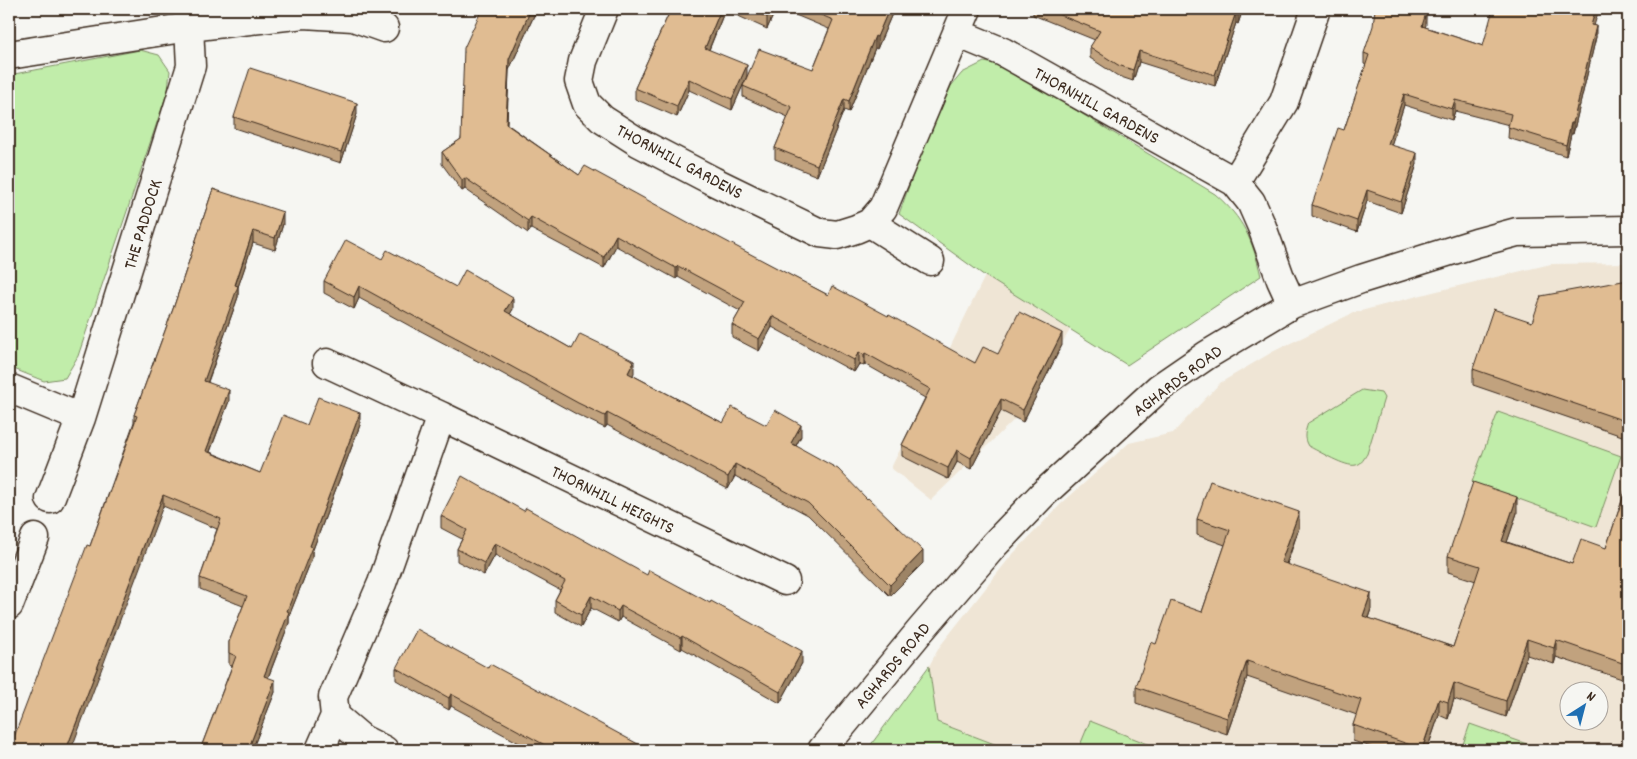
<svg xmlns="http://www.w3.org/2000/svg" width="1637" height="759" font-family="Dekko,sans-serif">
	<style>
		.built { fill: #efe5d5; fill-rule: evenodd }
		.green { fill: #c1edaa; stroke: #7e8c64 }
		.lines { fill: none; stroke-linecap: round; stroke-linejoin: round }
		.minor-casing { stroke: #3b2a1e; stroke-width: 31 }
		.minor { stroke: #f6f6f2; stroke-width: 28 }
		.wall { fill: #c1a27e; stroke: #3b2a1e }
		.shaded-wall { fill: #9d8466; stroke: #3b2a1e }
		.building { fill: #e0bc92; stroke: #3b2a1e }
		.labels { text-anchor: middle; stroke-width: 4; stroke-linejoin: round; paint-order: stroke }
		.street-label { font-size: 18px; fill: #3b2a1e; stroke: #f6f6f2 }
	</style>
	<rect width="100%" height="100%" fill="#f6f6f2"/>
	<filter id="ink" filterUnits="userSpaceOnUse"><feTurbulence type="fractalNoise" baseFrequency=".02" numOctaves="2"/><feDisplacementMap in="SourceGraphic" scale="10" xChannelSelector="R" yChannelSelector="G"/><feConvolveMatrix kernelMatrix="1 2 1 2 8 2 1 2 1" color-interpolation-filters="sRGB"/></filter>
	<g filter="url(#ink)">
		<!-- built -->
		<path class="built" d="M1628,263V750H1010L937,722L929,666L940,646L1011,556L1061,504L1129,443L1173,433L1220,383L1274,351L1353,313L1433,292L1551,264ZM1570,692H1600V722H1570Z
			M985,276L1070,330L1018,416L931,500L891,468Z"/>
		<!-- green -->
		<path class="green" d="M140,50L159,55L170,71L168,90L78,356L65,378L44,381L9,367V75Z
			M984,62L1001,65L1215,194C1244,219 1252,239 1261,276L1127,365L985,276L899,214L918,161L951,86L962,73Z
			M1362,390L1381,393L1384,398L1367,454C1364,458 1362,464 1356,465C1346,468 1319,451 1308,446C1303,438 1305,432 1308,423Z
			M1498,412L1621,456L1596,527L1472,482Z
			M929,666L937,722L1010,750H867Z
			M1090,721L1163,750H1078Z
			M1470,724L1541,749V750H1461Z"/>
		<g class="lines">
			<!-- minor casing -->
			<g class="minor-casing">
				<path id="minor" d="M604,9L583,61L579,81L587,104L602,119L638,142L713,181L820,233L837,235L856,229L870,223L883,208L967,9
					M189,27L304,14L353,17L384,28
					M957,33L1003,52L1235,182
					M9,55L189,27L191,66L81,418
					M870,223L930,261
					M1292,304L1281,280L1262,227L1251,202L1235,182L1284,102L1316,9
					M327,363L441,416L382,583L333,697L335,716L362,739L384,750
					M9,388L81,418L50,499
					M441,416L785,581
					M9,605L35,538
					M320,750L335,716
					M822,750L920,631L994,545L1042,495L1159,388L1207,355L1292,304L1361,279L1476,243L1517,232L1628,230"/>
			</g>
			<!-- minor -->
			<use href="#minor" class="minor"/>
		</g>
		<!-- wall -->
		<path class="wall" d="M482,9H537L509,70L507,124L579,175L704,231L828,295L975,363L998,354L1062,345L1023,422L1001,411L971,469L957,462L948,479L902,456V445L925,398L865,364L864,366L859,364L854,372L772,327L759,351L732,337V325L740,311L678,277L676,279L616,246L604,268L531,229L528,233L465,189L462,191L442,164V152L461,139Z
			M671,9H776L767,29L725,10L709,50L747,76L732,110L689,90L677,117L635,99V88Z
			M781,9H894L877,49L875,48L849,112L844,110L817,176L775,159V148L788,117L743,97V86L813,69L829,29Z
			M1033,9H1243L1238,24L1236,23L1215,86L1139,62L1133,81L1118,76L1090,58V47L1095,40L1033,15Z
			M1426,15L1425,27L1483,46L1594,26L1596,37L1573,134H1571L1566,156L1508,138L1509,125L1455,111L1452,120L1404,105L1391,145L1417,164L1401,213L1367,201L1357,232L1312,216V205L1344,130L1366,65L1364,64V53Z
			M357,114L341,163L234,128V117Z
			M213,189L283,224L275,250L253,243L238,287V297L208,382L229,401L210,452L260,473L307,425H360L312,552V558L289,616V623L268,678L275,692L252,750H200L232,666L229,665V642L243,606L200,589V578L217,529L163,506L90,546L134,422V415L173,309Z
			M382,259L513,309L510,314L572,349L634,373L632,375L723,423L766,425L801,436L796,446L923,563L890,596L808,515L735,476L728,489L607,425L605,428L578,415L483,363V364L419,330V331L359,298L354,309L324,293V281Z
			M1628,280V438L1473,385V369L1532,322Z
			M1628,483V681L1556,657L1554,664L1527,655L1506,717L1454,699L1448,719L1439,715L1427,750H1380L1353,741V725L1357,715L1247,677L1227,734L1136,703V687L1156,644L1202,612L1225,545L1197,535V519L1299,528L1287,564L1371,609L1368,618L1453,647L1476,581L1448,572V556L1517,513L1507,542L1572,564L1606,548Z
			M441,516L802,663L780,703L682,648L681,650L621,617L618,622L591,608L581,627L555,612V600L560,590L495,555L484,575L457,561V549L462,539L441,528Z
			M396,668H488L649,750H532L451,706L449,710L396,680Z"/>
		<!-- shaded-wall -->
		<path class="shaded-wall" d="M531,9H537L509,70L506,136L509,59Z
			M721,9H725V10L705,59V48Z
			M771,9H776L767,29V17Z
			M889,9H894L877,49V37Z
			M1240,9H1243L1238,24V13Z
			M1424,9H1428L1426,15V25L1422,37V26L1423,12Z
			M1596,9H1599L1591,36V25Z
			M1236,12V23L1215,86V75Z
			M1596,26V37L1573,134V123Z
			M875,36V48L849,112V101Z
			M1139,51V62L1133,81V70Z
			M747,65V76L732,110V99Z
			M689,79V90L677,117V106Z
			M1404,94V105L1388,155V144Z
			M844,99V110L817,176V165Z
			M1455,100V111L1452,120V109Z
			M357,103V114L341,163V152Z
			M1571,123V134L1566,156V145Z
			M1417,153V164L1401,213V202Z
			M465,178V189L462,191V180Z
			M1367,190V201L1357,232V221Z
			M283,212V224L275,250V238Z
			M531,217V229L528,233V221Z
			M253,231V243L238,287V297L204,392V381Z
			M616,235V246L604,268V257Z
			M678,266V277L676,279V268Z
			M359,286V298L354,309V297Z
			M513,298V309L505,323V311Z
			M772,316V327L759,351V339Z
			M1062,333V345L1023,422V410Z
			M859,352V364L854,372V360Z
			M865,353V364L864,366V355Z
			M634,361V373L628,385V373Z
			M229,390V401L206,462V451Z
			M1001,399V411L971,469V458Z
			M360,413V425L312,552V558L289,616V623L264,688V676L310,546Z
			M607,413V425L605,428V416Z
			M801,425V436L791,455V443Z
			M957,450V462L948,479V468Z
			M735,464V476L728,489V477Z
			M163,495V506L71,750H66Z
			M1517,497V513L1502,557V541Z
			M1299,512V528L1281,578V562Z
			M495,543V555L484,575V563Z
			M923,551V563L890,596V585Z
			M1371,593V609L1363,632V616Z
			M591,596V608L581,627V615Z
			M621,606V617L618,622V611Z
			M682,636V648L681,650V638Z
			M1527,639V655L1506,717V701Z
			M1556,640V657L1554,664V648Z
			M802,651V663L780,703V692Z
			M1247,661V677L1227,734V718Z
			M275,680V692L252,750H248Z
			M1454,683V699L1448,719V702Z
			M451,694V706L449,710V698Z
			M1439,699V715L1427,750H1422Z"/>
		<!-- building -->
		<path class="building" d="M482,9H531L509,59L506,124L579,175L585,166L704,231L705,230L828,295L832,286L888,316L889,315L975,363L983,347L998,354L1019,312L1062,333L1023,410L1001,399L971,458L957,450L948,468L902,445L930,389L865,353L864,355L859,352L854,360L772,316L759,339L732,325L745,302L678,266L676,268L616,235L604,257L531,217L528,221L465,178L462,180L442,152L461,139L464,48Z
			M671,9H721L705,48L747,65L732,99L689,79L677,106L635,88Z
			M748,9H771L767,17Z
			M807,9H889L877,37L875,36L849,101L844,99L817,165L775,148L792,107L743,86L759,49L813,69L833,20Z
			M1045,9H1240L1238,13L1236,12L1215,75L1139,51L1133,70L1118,65L1090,47L1100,31Z
			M1375,9H1424L1423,12L1426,13L1422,26L1483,46L1493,9H1596L1591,25L1596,26L1573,123H1571L1566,145L1508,127L1511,114L1455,100L1452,109L1404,94L1388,144L1417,153L1401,202L1367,190L1357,221L1312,205L1338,128L1344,130L1369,55L1364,53L1373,26Z
			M250,68L357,103L341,152L234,117Z
			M213,189L283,212L275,238L253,231L235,285L238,286L204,381L229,390L206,451L260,473L283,415L307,425L318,397L360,413L310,546L312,547L287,611L289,612L264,676L275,680L248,750H200L236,656L229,653V642L247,596L200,578L221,519L163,495L66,750H9L87,545L90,546L137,416L134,415L173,309Z
			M346,240L382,259L387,250L456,287L465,270L513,298L505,311L572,349L580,334L607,347L634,361L628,373L723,423L732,407L766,425L775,410L801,425L791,443L838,469L867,499L868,498L923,551L890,585L808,503L735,464L728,477L607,413L605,416L578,403L483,351V352L419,318V319L359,286L354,297L324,281Z
			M1628,280V422L1473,369L1493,309L1532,322L1541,296Z
			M462,476L524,511L526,508L647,575L649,570L710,603L711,601L802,651L780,692L682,636L681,638L621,606L618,611L591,596L581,615L555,600L565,581L495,543L484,563L457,549L467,530L441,516Z
			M1210,481L1299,512L1281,562L1371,593L1363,616L1453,647L1480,566L1448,556L1473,482L1517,497L1502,541L1572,564L1581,539L1606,548L1628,483V665L1556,640L1554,648L1527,639L1506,701L1454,683L1448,702L1439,699L1422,749L1353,725L1361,700L1247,661L1227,718L1136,687L1151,642L1156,644L1171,601L1202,612L1230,530L1197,519Z
			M417,629L488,668L490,664L649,750H554L451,694L449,698L396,668Z"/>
	</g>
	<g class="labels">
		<!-- street labels -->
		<g class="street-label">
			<text transform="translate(1097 105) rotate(29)" y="6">THORNHILL GARDENS</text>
			<text transform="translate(680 161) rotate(28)" y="6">THORNHILL GARDENS</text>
			<text transform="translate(142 224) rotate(-73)" y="6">THE PADDOCK</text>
			<text transform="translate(1177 380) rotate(-37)" y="6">AGHARDS ROAD</text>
			<text transform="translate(613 499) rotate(26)" y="6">THORNHILL HEIGHTS</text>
			<text transform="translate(892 665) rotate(-50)" y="6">AGHARDS ROAD</text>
		</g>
	</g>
	<!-- margin -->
	<rect width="1637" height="759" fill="none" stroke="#f6f6f2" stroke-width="30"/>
	<rect x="15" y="15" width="1607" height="729" fill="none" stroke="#3b2a1e" stroke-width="2" filter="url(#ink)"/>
	<!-- north arrow -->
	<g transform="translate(1584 706) rotate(36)"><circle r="24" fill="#f6f6f2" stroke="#aba49d"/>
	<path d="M0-4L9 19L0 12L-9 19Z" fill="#1f6fb2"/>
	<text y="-8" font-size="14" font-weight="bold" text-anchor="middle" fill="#3b2a1e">N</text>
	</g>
</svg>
